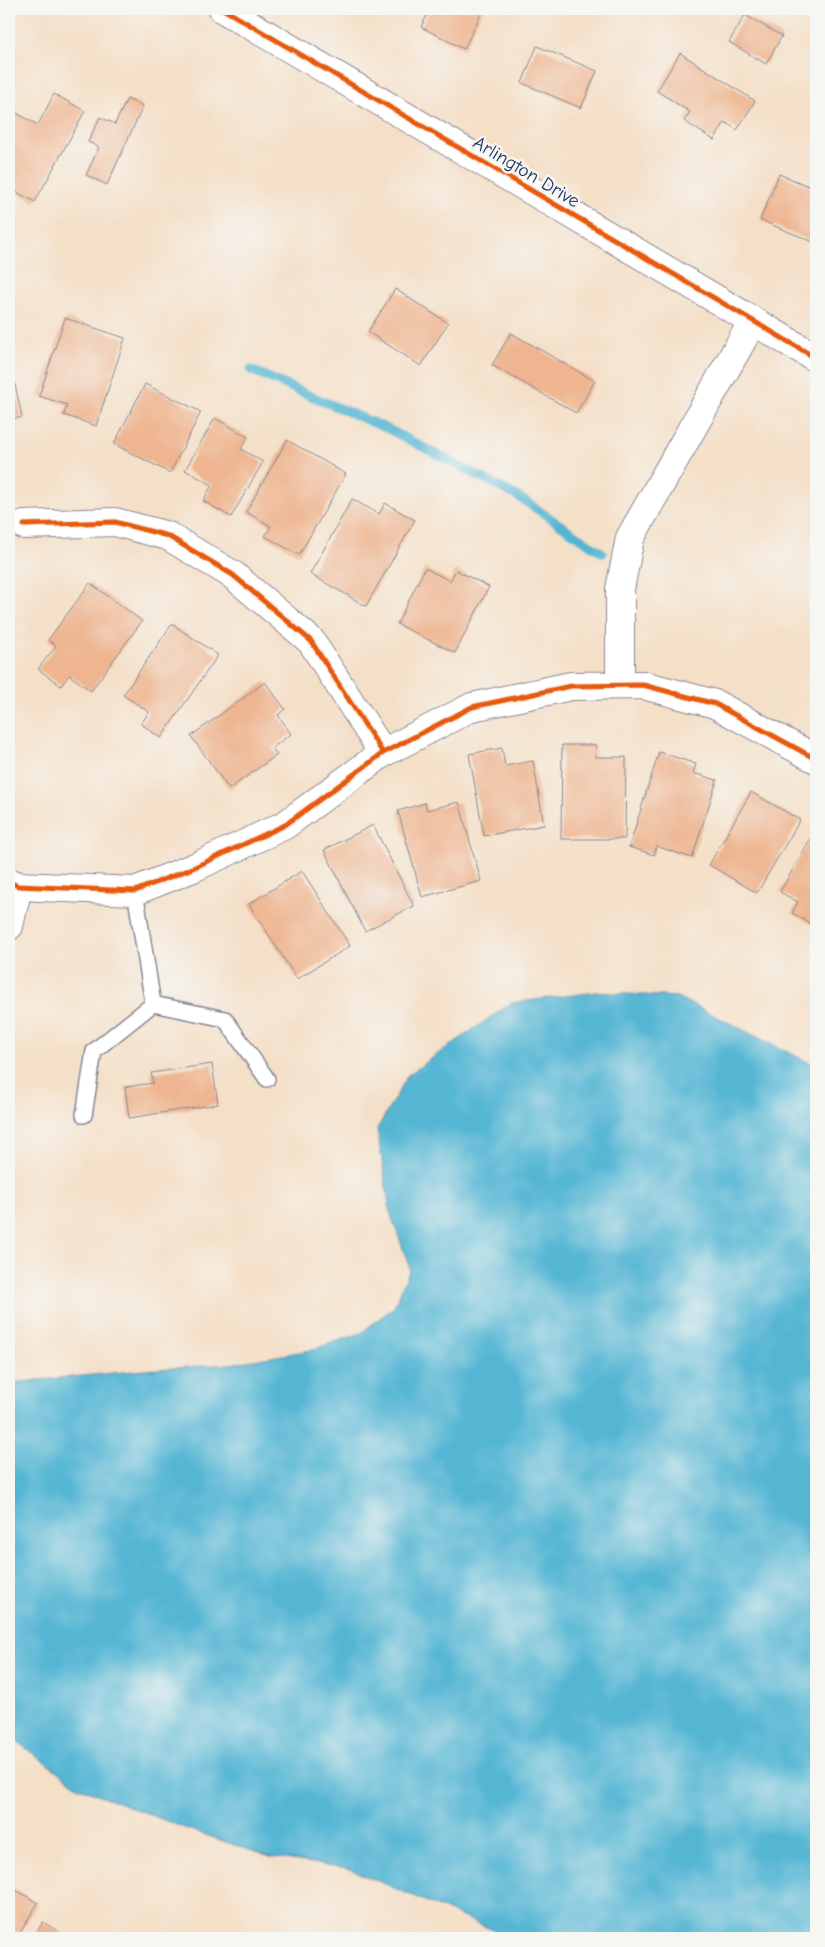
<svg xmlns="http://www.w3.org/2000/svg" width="825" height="1947" font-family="'Comic Neue',sans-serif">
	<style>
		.water { fill: #55b6d4; stroke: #387299 }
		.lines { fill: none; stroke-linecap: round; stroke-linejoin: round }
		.stream { stroke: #55b6d4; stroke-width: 9 }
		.building { fill: #eeb590 }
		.service-casing { stroke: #888792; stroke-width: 18 }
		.minor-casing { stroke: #888792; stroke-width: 30 }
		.service { stroke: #fff; stroke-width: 15 }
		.minor { stroke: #fff; stroke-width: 28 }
		.cycleway-casing { stroke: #f6f6f2; stroke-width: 8 }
		.cycleway { stroke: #e8590c; stroke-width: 5 }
		.labels { text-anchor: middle; stroke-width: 5; stroke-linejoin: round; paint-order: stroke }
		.street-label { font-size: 19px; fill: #1b2f5e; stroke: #f6f6f2 }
	</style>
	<rect width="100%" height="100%" fill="#f6f6f2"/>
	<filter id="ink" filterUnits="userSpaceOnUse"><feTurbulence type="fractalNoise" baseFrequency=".02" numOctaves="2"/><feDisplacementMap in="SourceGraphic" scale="10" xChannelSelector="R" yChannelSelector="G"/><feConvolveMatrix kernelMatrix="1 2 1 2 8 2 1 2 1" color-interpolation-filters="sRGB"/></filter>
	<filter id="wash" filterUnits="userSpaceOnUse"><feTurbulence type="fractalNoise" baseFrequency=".0096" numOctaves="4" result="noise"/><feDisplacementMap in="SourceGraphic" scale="20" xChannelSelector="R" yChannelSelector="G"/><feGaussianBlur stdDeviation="1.12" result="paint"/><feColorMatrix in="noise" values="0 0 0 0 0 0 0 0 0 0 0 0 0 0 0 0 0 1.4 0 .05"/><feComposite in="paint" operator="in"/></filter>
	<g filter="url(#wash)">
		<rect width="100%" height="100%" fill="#f4dfc7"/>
		<!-- water -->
		<path class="water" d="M596,992L677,997L816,1066V1938H512L347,1868L270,1857L182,1827L79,1787L9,1736V1383L144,1370L230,1364L311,1350L361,1333L394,1307L410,1269L390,1212L377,1129L408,1075L511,1003Z"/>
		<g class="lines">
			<!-- stream -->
			<path class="stream" d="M251,370L388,429L517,496L603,553"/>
		</g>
		<g id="blocks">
			<!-- building -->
			<path class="building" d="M430,9H481L483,10L464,49L421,27Z
				M745,15L782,36L766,64L729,42Z
				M537,46L597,71L581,108L522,83Z
				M680,53L755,101L737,130L725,122L714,140L684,121L690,112L657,91Z
				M54,94L85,111L35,202L9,188V109L38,125Z
				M127,99L143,106L107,185L86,175L99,147L88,142L100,117L115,124Z
				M779,174L816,189V243L760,220Z
				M395,289L448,323L421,366L368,332Z
				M65,318L125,338L96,426L64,415L67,405L39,396Z
				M511,333L595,381L576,413L492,365Z
				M9,357L22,417L9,420Z
				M145,384L201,412L170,473L114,444Z
				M215,418L248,437L241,449L263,462L231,517L203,501L212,485L185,470Z
				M287,440L346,474L299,555L265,536L271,526L246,512Z
				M352,499L379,514L385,503L415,520L366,606L310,574Z
				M425,568L450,581L456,570L489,587L455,653L397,624Z
				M90,583L142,621L91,691L69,675L61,686L38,669L56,646L48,640Z
				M172,624L218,655L161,738L141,724L149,712L123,695Z
				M265,682L285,709L278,715L291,734L272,748L277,755L229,789L191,736Z
				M562,745H596L595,757H626L625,839H561Z
				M502,748L505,766L533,761L544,825L484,836L469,754Z
				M659,752L696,764L693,773L717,780L692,858L656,846L654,855L629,847Z
				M751,792L800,820L757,893L709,865Z
				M459,802L481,881L422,897L398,811L425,803L427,810Z
				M373,825L414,906L365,931L324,850Z
				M816,829V927L792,913L798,902L780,892Z
				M302,871L350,946L297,979L249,904Z
				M212,1064L218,1104L129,1118L125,1087L153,1083L151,1073Z
				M9,1886L38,1903L17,1938H9Z
				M43,1922L68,1938H33Z"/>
		</g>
	</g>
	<g filter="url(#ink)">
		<use href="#blocks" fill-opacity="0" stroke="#888792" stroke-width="1"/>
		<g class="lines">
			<!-- service casing -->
			<g class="service-casing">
				<path id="service" d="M153,1004L225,1019L267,1079
					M84,1115L94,1051L153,1004L135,891"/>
			</g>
			<!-- minor casing -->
			<g class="minor-casing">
				<path id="minor" d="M223,9L816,358
					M24,525L115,522L168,536L233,575L311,641L383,753
					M620,685V589L630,538L753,321
					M9,882L18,886L135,891L195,867L285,825L383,753L472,707L571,686L643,685L715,704L816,759
					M9,926L18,886"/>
			</g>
			<!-- service -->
			<use href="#service" class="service"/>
			<!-- minor -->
			<use href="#minor" class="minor"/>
			<!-- cycleway casing -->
			<g class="cycleway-casing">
				<path id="cycleway" d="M223,9L816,358
					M24,525L115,522L168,536L233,575L311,641L383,753
					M9,882L18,886L135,891L195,867L285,825L383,753L472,707L571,686L643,685L715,704L816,759"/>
			</g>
			<!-- cycleway -->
			<use href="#cycleway" class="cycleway"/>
		</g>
	</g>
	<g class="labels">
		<!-- street labels -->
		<g class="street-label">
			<text transform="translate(527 171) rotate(31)" y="7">Arlington Drive</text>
		</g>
	</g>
	<!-- margin -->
	<rect width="825" height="1947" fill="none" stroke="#f6f6f2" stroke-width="30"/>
</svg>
